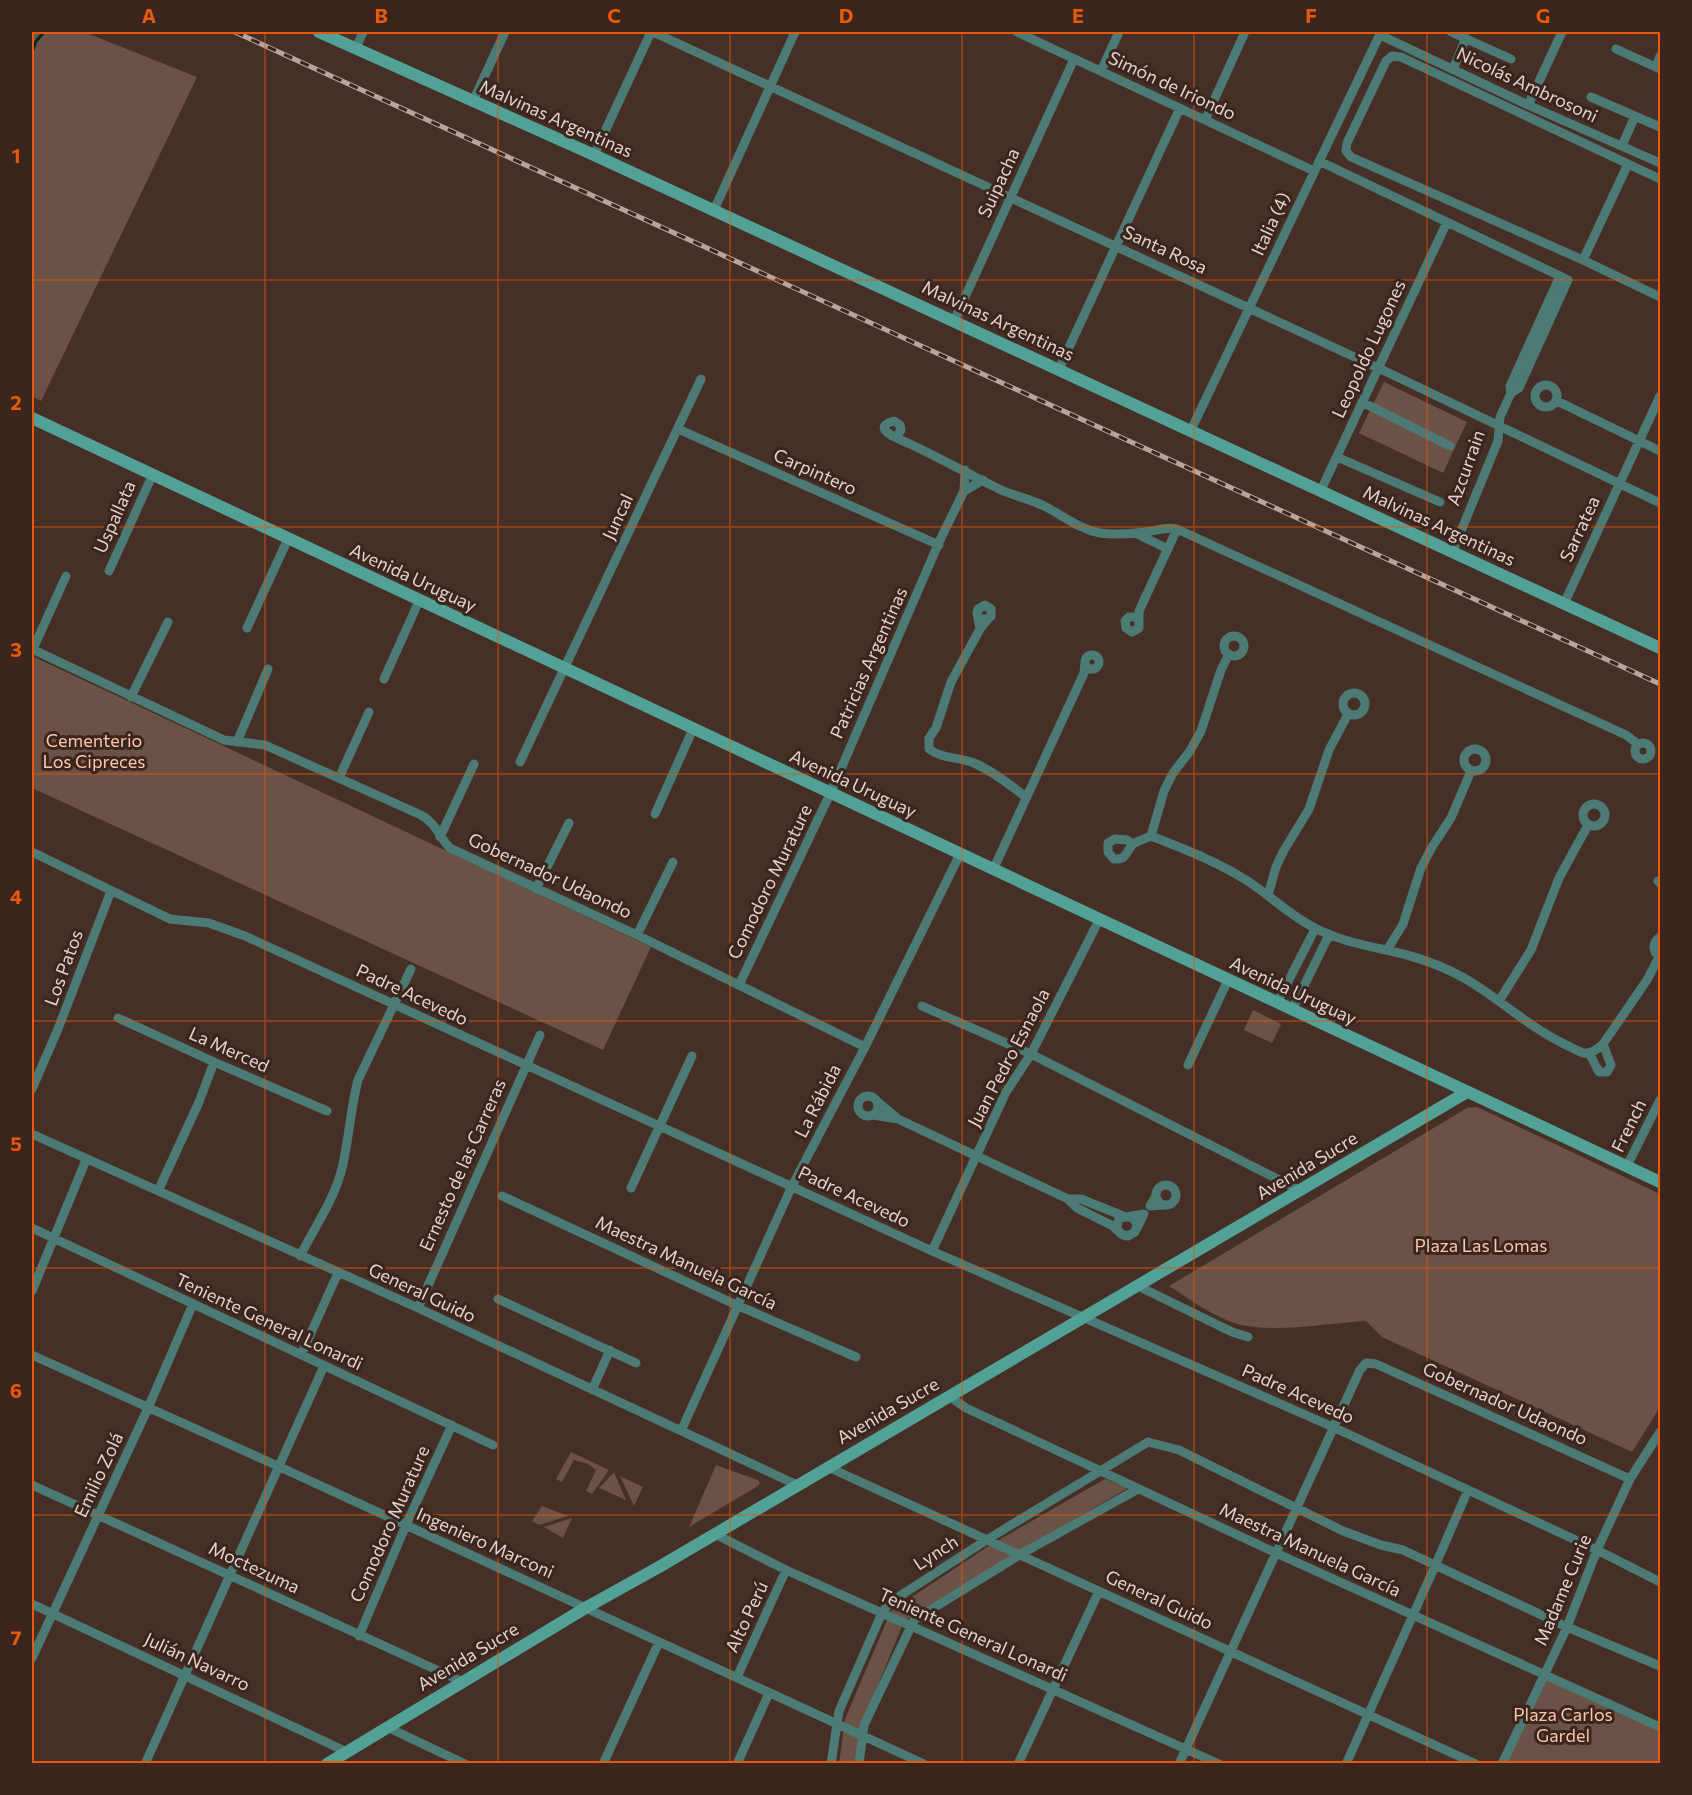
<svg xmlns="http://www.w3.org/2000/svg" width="1692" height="1795" font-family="Commissioner,sans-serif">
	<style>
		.green { fill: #6b5247 }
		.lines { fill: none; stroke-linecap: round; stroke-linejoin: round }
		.stream { stroke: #002823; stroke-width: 3 }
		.street { stroke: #4b7b74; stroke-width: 9 }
		.secondary { stroke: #51a196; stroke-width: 12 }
		.rail-casing { stroke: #b6a59e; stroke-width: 5 }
		.rail { stroke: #3b251c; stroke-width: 3; stroke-dasharray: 9; stroke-linecap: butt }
		.grid { fill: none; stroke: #e8590c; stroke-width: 1.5; stroke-opacity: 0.55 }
		.labels { text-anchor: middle; stroke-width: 6; stroke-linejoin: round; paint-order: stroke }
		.street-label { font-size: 18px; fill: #e1d2cc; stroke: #3b251c }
		.park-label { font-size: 18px; fill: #fcc5ae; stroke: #3b251c }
		.neatline { fill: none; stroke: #e8590c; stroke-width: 2 }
		.grid-label { font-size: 20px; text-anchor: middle; font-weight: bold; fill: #e8590c }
	</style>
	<rect width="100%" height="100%" fill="#462f26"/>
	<!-- green -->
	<path class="green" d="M32,32H84L197,77L41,401L32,396Z
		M1384,382L1467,422L1443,473L1359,433Z
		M32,656L651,947L603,1050L32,788Z
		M1253,1010L1281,1024L1272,1043L1244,1030Z
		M1477,1107L1660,1194V1407L1632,1452L1382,1337L1366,1321C1329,1323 1284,1332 1247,1326C1218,1321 1193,1301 1169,1286L1467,1108Z
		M571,1452L609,1470L592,1494L586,1491L596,1470L588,1464L574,1460L562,1482L556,1479Z
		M716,1465L758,1480L760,1483L758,1486L689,1527Z
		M614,1472L626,1500L599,1488Z
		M620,1476L643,1487L634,1506Z
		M1105,1479L1128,1488L1018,1552L904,1621L861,1727L856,1763L839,1764L845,1719L891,1611L990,1545Z
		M542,1506L568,1516L539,1525L532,1521Z
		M572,1518L563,1538L544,1527Z
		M1544,1674L1660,1727V1763L1502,1764Z"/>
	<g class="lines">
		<!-- stream -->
		<path class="stream" d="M32,46L44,32
			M32,52L35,44"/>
		<!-- street -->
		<path class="street" d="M653,32L1389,373L1660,503
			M1017,32L1314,171
			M1451,32L1511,59
			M1380,35L1528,105L1660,163
			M356,48L363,32
			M1616,49L1660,69
			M1656,67L1660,56
			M1453,69L1466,38
			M1101,71L1119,32
			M1591,97L1660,127
			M473,101L505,32
			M1528,105L1562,32
			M1205,120L1245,32
			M1622,146L1635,116
			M594,155L651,32
			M1319,161L1560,276L1568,280L1519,388L1511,393L1510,386L1560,276
			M1660,179L1401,57L1392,56L1386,61L1347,143L1346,151L1351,157L1583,260L1660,297
			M714,210L795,32
			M1583,260L1628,164
			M954,321L1074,59
			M1059,369L1180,108
			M1535 396a11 11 0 1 1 22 0a11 11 0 1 1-22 0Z
			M1557,401L1660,451
			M1362,402L1450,446
			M678,429L939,545
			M1191,430L1381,32
			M892,436H897L901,430L900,425L894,421C866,428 906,442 912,445C942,459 970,475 999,489C1014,496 1031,499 1046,507C1064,516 1079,529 1100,533C1115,535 1130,534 1145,532C1156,531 1166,526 1177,529L1626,735L1638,744
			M1337,457L1440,502
			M965,470L964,491L983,480
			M1321,490L1447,222
			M1137,534L1168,549
			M1452,553L1498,441L1500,417L1511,393
			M109,571L152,476
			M1564,604L1660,396
			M978,616L981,619H988L991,616V609L985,605L978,609L977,613L980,629
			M988,619L980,629L951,682L936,728L929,738V749C942,759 960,757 974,763C993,771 1010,785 1026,797
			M1139,621L1136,617H1129L1125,621L1126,628L1132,632L1139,628V611L1177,529
			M247,628L288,539
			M1224 646a10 10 0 1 1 20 0a10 10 0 1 1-20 0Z
			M32,649L224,740L265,745L421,815C436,823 439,837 450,848L637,935L865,1047
			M33,649L66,576
			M1085 662a7 7 0 1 1 14 0a7 7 0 1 1-14 0Z
			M384,679L419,601
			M1343 704a11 11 0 1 1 22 0a11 11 0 1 1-22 0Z
			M131,697L168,622
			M237,742L268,669
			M1635 751a8 8 0 1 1 16 0a8 8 0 1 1-16 0Z
			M1464 760a11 11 0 1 1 22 0a11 11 0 1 1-22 0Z
			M520,762L701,379
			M339,778L369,712
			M1583 815a11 11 0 1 1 22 0a11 11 0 1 1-22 0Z
			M655,814L693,729
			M1151,836L1164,791L1173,773L1190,751L1201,731L1221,670L1229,654
			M440,837L474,764
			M1133,844L1127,840L1115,839L1108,843V852L1114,859C1126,860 1126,853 1132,845C1136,841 1145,839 1151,836C1184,849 1216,861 1246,880C1270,895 1291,917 1317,929C1339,940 1362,945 1386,950C1420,957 1455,970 1483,990C1511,1009 1535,1030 1566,1045C1571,1047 1577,1051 1583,1053C1591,1054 1598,1049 1603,1044L1647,980L1659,957
			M32,852L170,919L209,923L245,936L932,1251L1333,1427L1597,1550L1660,1582
			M993,870L1084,673L1085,662
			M1658,881L1660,883
			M536,889L569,823
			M1268,895L1276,867L1283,852L1309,809L1329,750L1348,714
			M637,935L673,862
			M1660,937C1652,942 1652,952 1660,957
			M1387,950L1403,924L1421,868L1432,847L1451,818L1471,771
			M739,985L830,794L940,540L964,491
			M1499,1001L1531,950L1559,878L1588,825
			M1277,1003L1315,929
			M922,1006L1031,1054L1301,1191
			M1292,1010L1329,935
			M118,1018L214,1062L327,1111
			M1589,1053L1599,1072H1607L1611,1065L1603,1044
			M1188,1065L1228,980
			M32,1089L58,1029L111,891
			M858 1106a10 10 0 1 1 20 0a10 10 0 1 1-20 0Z
			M873,1115L898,1119L878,1102
			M898,1119L1068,1199
			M32,1134L418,1308L797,1485
			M1627,1166L1660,1100
			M1156 1195a10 10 0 1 1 20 0a10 10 0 1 1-20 0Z
			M631,1188L692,1056
			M158,1191L199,1102L214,1062
			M502,1196L732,1303L856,1357
			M1156,1196L1150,1206L1163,1205
			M1132,1217L1137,1224L1135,1232L1128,1236C1118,1235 1114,1227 1120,1218L1144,1214L1137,1228
			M32,1228L493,1445
			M1117,1230L1113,1226L1077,1208L1068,1199H1081L1123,1216
			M932,1251L1006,1092L1031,1054L1099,920
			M300,1256C314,1229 333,1201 341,1172C349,1142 350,1110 358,1080L411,969
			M1138,1286L1232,1332L1248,1337
			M32,1291L86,1160
			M498,1299L636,1363
			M418,1308L540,1035
			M32,1355L280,1467L924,1764
			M301,1355L338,1273
			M592,1390L610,1350
			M949,1396L966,1408L1276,1553L1660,1727
			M681,1431L792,1186L865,1047L960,854
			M828,1467L1476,1764
			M32,1485L463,1682
			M715,1534L786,1570L1219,1764
			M32,1604L347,1752
			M359,1636L406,1525L452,1425
			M32,1658L148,1408L193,1304
			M737,1677L786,1570
			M387,1727L465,1764
			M145,1764L324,1366
			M603,1764L659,1642
			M737,1764L769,1693
			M831,1764L839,1711L882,1613L889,1603L988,1539L1148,1442L1179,1450L1343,1531L1381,1545L1403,1550L1567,1627L1660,1666
			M859,1764L864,1725L914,1620L1021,1554L1138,1489
			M1018,1764L1099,1591
			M1179,1764L1360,1370L1366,1363L1376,1364L1630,1479
			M1346,1764L1435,1566L1468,1490
			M1502,1764L1567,1627L1597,1550L1630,1479L1660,1432"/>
		<!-- secondary -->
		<path class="secondary" d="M319,32L594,155L1660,648
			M32,418L1660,1182
			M327,1764L587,1607L659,1567L1467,1092"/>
		<!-- rail casing -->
		<g class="rail-casing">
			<path id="rail" d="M235,32L1660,684"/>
		</g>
		<!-- rail -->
		<use href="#rail" class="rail"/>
	</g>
	<!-- grid -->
	<path class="grid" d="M265,32V1764M498,32V1764M730,32V1764M962,32V1764M1194,32V1764M1427,32V1764M32,280H1660M32,527H1660M32,774H1660M32,1021H1660M32,1268H1660M32,1515H1660"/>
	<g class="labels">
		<!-- street labels -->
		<g class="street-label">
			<text transform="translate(1527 85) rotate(25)" y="6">Nicolás Ambrosoni</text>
			<text transform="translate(1172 86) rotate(25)" y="6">Simón de Iriondo</text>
			<text transform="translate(556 119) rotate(24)" y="6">Malvinas Argentinas</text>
			<text transform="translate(999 183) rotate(-65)" y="6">Suipacha</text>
			<text transform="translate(1271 224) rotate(-65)" y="6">Italia (4)</text>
			<text transform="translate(1165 250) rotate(25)" y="6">Santa Rosa</text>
			<text transform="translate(998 321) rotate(25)" y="6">Malvinas Argentinas</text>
			<text transform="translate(1369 349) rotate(-65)" y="6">Leopoldo Lugones</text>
			<text transform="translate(1466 468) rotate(-70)" y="6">Azcurrain</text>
			<text transform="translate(815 472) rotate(24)" y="6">Carpintero</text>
			<text transform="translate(115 517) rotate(-66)" y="6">Uspallata</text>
			<text transform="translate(618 517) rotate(-65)" y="6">Juncal</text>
			<text transform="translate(1439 526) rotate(25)" y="6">Malvinas Argentinas</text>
			<text transform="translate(1580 529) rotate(-65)" y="6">Sarratea</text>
			<text transform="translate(413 578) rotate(25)" y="6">Avenida Uruguay</text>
			<text transform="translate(869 663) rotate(-66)" y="6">Patricias Argentinas</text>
			<text transform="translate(853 784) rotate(25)" y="6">Avenida Uruguay</text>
			<text transform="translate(550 876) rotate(25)" y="6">Gobernador Udaondo</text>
			<text transform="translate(770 882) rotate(-64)" y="6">Comodoro Murature</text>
			<text transform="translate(64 968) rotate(-70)" y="6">Los Patos</text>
			<text transform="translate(1293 991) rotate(25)" y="6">Avenida Uruguay</text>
			<text transform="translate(412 995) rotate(25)" y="6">Padre Acevedo</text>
			<text transform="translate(229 1050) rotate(24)" y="6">La Merced</text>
			<text transform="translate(1009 1058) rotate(-62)" y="6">Juan Pedro Esnaola</text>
			<text transform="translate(818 1101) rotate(-63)" y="6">La Rábida</text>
			<text transform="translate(1629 1126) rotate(-64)" y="6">French</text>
			<text transform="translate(463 1165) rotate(-66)" y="6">Ernesto de las Carreras</text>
			<text transform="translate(1307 1166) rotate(-31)" y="6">Avenida Sucre</text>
			<text transform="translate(854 1197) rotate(25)" y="6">Padre Acevedo</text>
			<text transform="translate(686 1263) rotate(25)" y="6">Maestra Manuela García</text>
			<text transform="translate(422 1293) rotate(25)" y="6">General Guido</text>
			<text transform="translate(269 1322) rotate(25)" y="6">Teniente General Lonardi</text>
			<text transform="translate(1298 1394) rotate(24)" y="6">Padre Acevedo</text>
			<text transform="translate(1505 1404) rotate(24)" y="6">Gobernador Udaondo</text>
			<text transform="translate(888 1411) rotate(-30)" y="6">Avenida Sucre</text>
			<text transform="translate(99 1475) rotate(-65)" y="6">Emilio Zolá</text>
			<text transform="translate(390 1524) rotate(-66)" y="6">Comodoro Murature</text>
			<text transform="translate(485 1543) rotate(24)" y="6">Ingeniero Marconi</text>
			<text transform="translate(1310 1550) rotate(25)" y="6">Maestra Manuela García</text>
			<text transform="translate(936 1553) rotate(-33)" y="6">Lynch</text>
			<text transform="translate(254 1568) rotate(25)" y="6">Moctezuma</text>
			<text transform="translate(1563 1590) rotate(-67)" y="6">Madame Curie</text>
			<text transform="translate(1159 1600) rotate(25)" y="6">General Guido</text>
			<text transform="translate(747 1617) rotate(-65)" y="6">Alto Perú</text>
			<text transform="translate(973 1635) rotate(24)" y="6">Teniente General Lonardi</text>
			<text transform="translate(468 1657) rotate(-31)" y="6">Avenida Sucre</text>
			<text transform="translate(197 1662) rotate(25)" y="6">Julián Navarro</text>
		</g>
		<!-- park labels -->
		<g class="park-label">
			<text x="94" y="747">Cementerio<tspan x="94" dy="21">Los Cipreces</tspan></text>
			<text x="1481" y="1252">Plaza Las Lomas</text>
			<text x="1563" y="1721">Plaza Carlos<tspan x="1563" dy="21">Gardel</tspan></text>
		</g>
	</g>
	<!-- border -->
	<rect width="1692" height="1795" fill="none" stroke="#3b251c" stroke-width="66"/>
	<rect x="33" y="33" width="1626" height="1729" class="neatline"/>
	<g class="grid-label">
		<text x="149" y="23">A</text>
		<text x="381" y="23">B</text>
		<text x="614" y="23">C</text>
		<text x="846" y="23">D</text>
		<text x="1078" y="23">E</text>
		<text x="1311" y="23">F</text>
		<text x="1543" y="23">G</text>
		<text x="16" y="163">1</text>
		<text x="16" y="410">2</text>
		<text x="16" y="657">3</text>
		<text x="16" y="904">4</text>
		<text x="16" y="1151">5</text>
		<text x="16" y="1398">6</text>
		<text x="16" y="1645">7</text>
	</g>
</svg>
